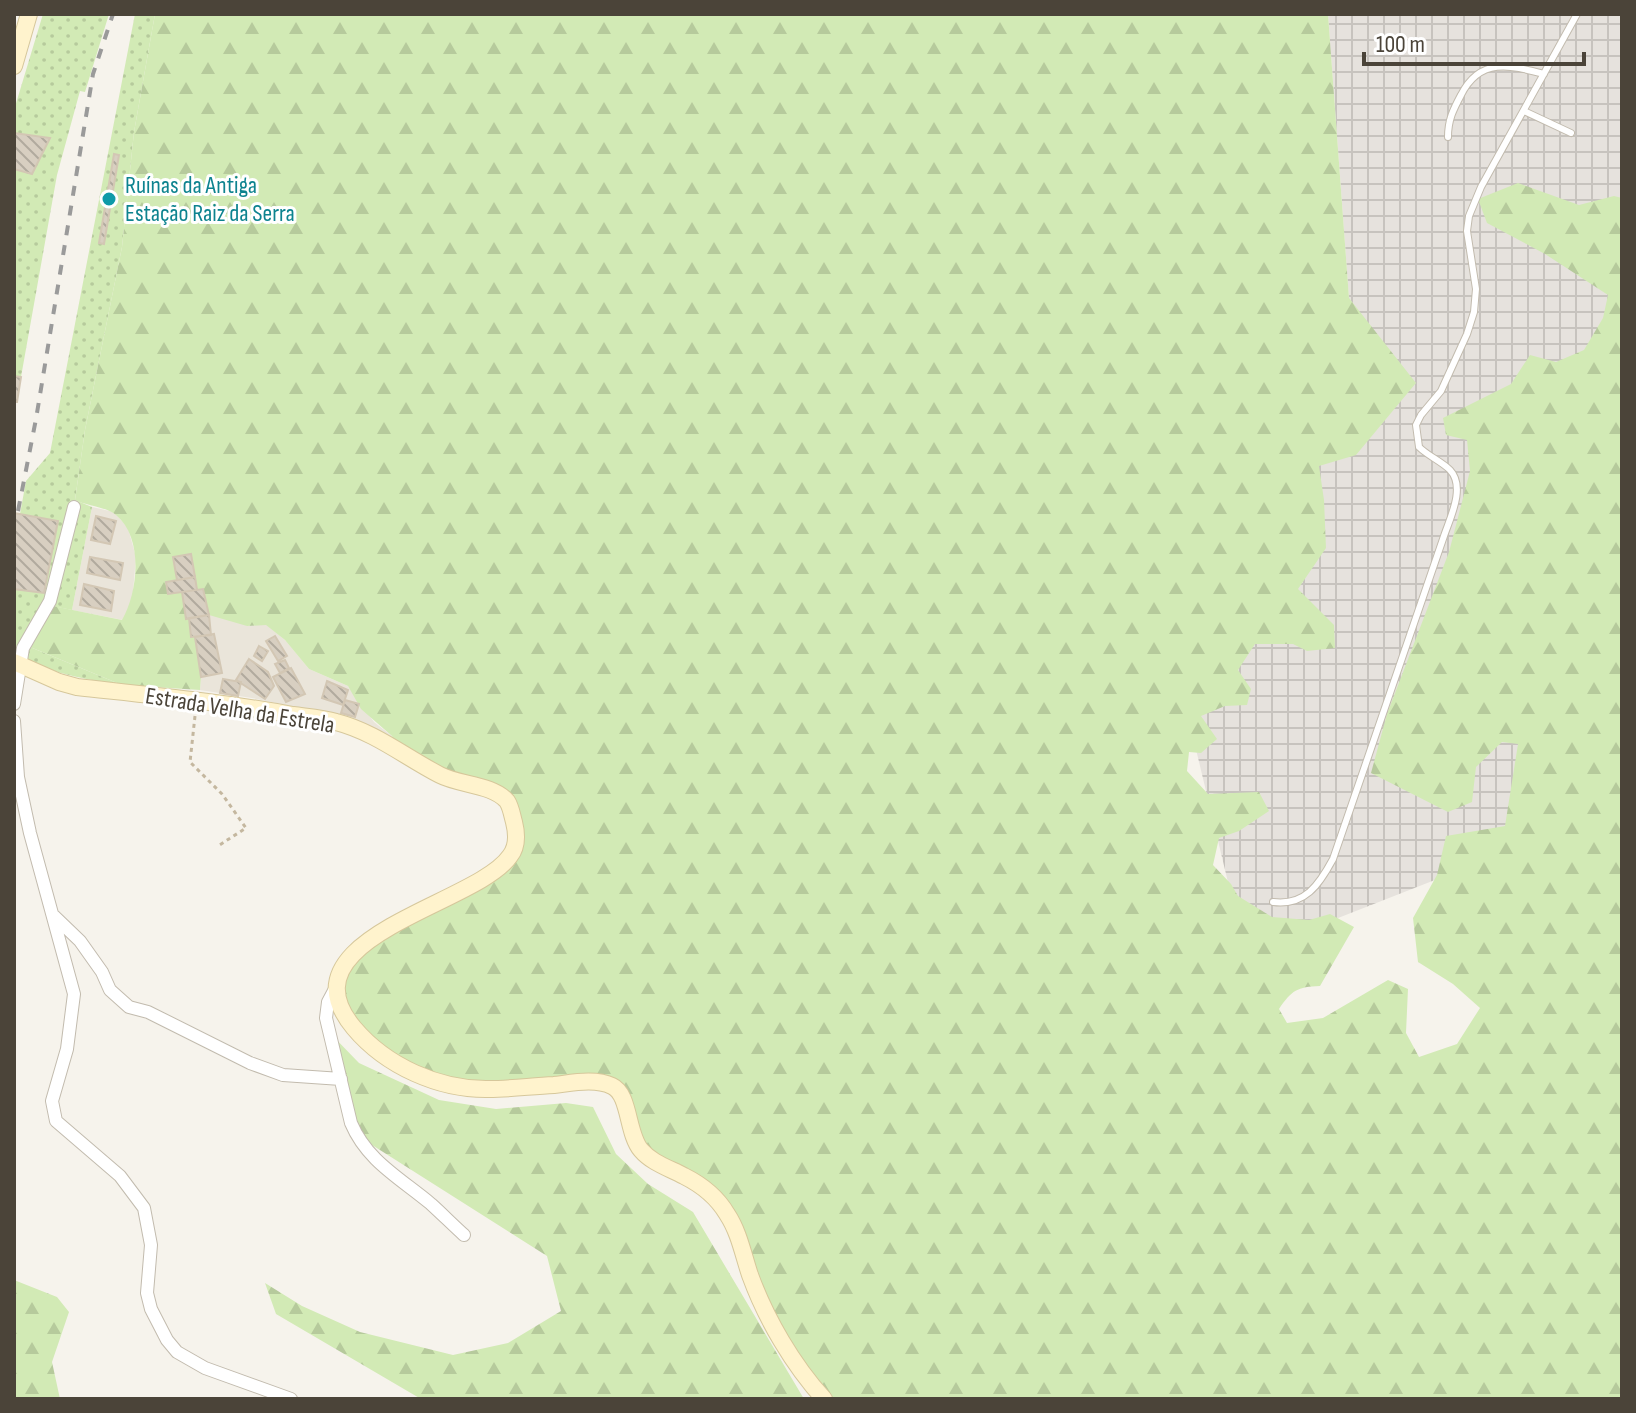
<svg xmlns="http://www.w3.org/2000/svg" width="1636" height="1413" font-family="'Sofia Sans Condensed',sans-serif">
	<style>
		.residential { fill: #eae5da }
		.industrial { fill: url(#industrial-grid) }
		.green { fill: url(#green-dots) }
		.forest { fill: url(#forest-firs) }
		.building { fill: url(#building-back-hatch); stroke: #d3c7b4; stroke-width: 2 }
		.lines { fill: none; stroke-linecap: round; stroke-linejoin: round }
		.service-casing { stroke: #c2bbae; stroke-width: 8 }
		.minor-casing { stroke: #c2bbae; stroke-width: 14 }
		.secondary-casing { stroke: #d6c79b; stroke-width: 18 }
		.path { stroke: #c4b79f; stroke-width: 3; stroke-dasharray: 4 4; stroke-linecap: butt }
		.service { stroke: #fff; stroke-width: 6 }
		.minor { stroke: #fff; stroke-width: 12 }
		.secondary { stroke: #fff3cd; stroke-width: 16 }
		.rail { stroke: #9a9a9a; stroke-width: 4; stroke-dasharray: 10 10; stroke-linecap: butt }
		.culture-dot { fill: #0f9aa8; stroke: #fff; stroke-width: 3 }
		.labels { text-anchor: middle; stroke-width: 6; stroke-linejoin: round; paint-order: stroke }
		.culture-label { font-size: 24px; fill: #0d838f; stroke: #fff; text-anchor: start }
		.street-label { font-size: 24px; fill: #4b4439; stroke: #fff }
	</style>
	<defs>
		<pattern id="industrial-grid" width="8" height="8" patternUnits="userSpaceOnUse" patternTransform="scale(2)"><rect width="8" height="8" fill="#e6e2dd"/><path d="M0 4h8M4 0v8" fill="none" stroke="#c7c3be"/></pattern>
		<pattern id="green-dots" width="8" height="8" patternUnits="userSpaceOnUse" patternTransform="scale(2)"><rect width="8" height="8" fill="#d2eab5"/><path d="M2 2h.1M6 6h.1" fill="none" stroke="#b6ca9c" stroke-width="1.8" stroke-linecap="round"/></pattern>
		<pattern id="forest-firs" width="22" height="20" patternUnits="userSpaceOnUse" patternTransform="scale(2)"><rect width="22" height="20" fill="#d2eab5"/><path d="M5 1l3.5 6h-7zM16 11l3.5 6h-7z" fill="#b6ca9c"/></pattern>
		<pattern id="building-back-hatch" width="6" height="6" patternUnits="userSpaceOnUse" patternTransform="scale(2)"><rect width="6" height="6" fill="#d8cfc1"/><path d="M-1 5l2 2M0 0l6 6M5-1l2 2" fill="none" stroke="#b1aa9e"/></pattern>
	</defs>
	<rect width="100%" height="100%" fill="#f6f3ec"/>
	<!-- residential -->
	<path class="residential" d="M92,507L114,512L128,528L136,557L132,603L123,620L72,610Z
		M191,554L197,589H203L247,626L266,624L286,641L309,669L348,686L374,722L392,736L396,745L335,715L252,698L200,690L201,677L195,637H191L186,619L182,592L168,594L166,582L173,557Z"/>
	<!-- industrial -->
	<path class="industrial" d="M1328,14H1622V430L1524,845L1305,931L1233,903L1193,737L1349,299Z"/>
	<!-- green -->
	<path class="green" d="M43,14H109L85,92L80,91L57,175L21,377L14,376V169L32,174L50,138L14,133V110Z
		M135,14H155L134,132L122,247L85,430L75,500L92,507L72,610L52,606L30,647L122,685C83,679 48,673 14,653V589L44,593L58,522L20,514L26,481L50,453Z"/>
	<!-- forest -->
	<path class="forest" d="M155,14H1328L1349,298L1416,383L1356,455L1319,466L1324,500L1326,548L1298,589L1334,625L1335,648L1307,651L1293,644H1255L1238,670L1251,689L1247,705L1225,706L1201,716L1217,739L1201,753L1189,752L1187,771L1208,794L1259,792L1269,811L1239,831L1219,838L1213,865L1231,884L1238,896L1272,917L1309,920L1330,914L1354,927L1320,986C1297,987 1292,990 1279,1009L1287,1023L1323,1018L1388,980L1408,989L1406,1033L1419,1057L1457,1044L1480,1008L1453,984L1418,962L1413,918L1437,875L1446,836L1505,826L1518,744L1502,742L1476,767L1472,802L1448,812L1371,773L1387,714L1449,552L1470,471L1467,440L1446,435L1443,418L1511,384L1530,355L1556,362L1584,350L1603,318L1608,295L1545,254L1487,223L1478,199L1518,183L1579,205L1614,196L1622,198V1399H829L773,1320L721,1200L652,1159L620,1090L443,1082L369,1041L340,999L349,960L505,865L513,810L470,783L396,745L392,736L361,709L348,686L309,669L285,640L266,625L247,626L209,615L203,589L197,590L190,554L174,557L177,580L166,582L182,592L186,618H189L191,637H195L201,677L200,690L122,685L30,647L53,606L122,620C138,592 144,538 116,515C107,507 87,506 75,500L85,430L122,247L134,132Z
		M328,1031L359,1063L439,1100L496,1109L566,1103L593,1107L616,1154L648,1184L693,1212L804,1399H421L276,1314L265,1283L302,1306L360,1332L453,1355L508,1343L561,1311L547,1256L361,1138Z
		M14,1280L57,1297L69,1312L52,1362L60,1399H14Z"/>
	<!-- building -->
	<path class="building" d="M14,133L50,138L32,174L14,169Z
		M114,154L119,155L104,244L99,243Z
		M14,376L21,377L17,402H14Z
		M14,513L58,521L44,593L14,589Z
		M96,516L116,521L110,544L91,540Z
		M191,554L195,577L177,580L173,557Z
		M90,557L123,563L120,580L87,573Z
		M195,577L197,590L168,594L166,582Z
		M84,584L114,591L111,611L80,605Z
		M203,589L209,615L186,619L182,592Z
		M209,615L211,635L191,637L189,618Z
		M214,634L222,673L201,677L195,637Z
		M275,636L287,656L278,661L266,641Z
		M259,646L268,651L262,661L254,656Z
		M249,659L268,672L274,686L265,699L236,680Z
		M285,660L289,668L280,673L275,664Z
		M291,668L305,694L286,702L273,677Z
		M223,679L241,682L238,696L220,693Z
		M327,681L348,690L343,705L322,698Z
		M345,700L359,704L355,717L341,713Z"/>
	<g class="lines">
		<!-- service casing -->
		<g class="service-casing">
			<path id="service" d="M1524,111L1571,133
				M1448,137C1448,120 1453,110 1461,95C1480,57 1510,65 1544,74
				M1273,902C1305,906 1319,885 1333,859L1444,536C1450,518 1466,487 1450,470C1441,461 1428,456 1419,447L1416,425L1421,415L1441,391L1467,334L1474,312L1476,289L1467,231L1469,216L1481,187L1577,14"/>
		</g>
		<!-- minor casing -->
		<g class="minor-casing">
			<path id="minor" d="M14,704L23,648L50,601L74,507
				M14,721L18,777L30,833L74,994L67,1049L52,1101L56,1121L120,1176L144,1208L151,1245L147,1293L151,1309L167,1340L177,1352L205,1368L291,1399
				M54,916L80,941L102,972L110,990L129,1007L148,1012L250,1063L283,1075L341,1079
				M336,987L328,1002L326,1018L351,1123C367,1161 400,1178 431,1204C442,1214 453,1225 464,1235"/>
		</g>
		<!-- secondary casing -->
		<g class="secondary-casing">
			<path id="secondary" d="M14,66L29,14
				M14,662L59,682L77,687C149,695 222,702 293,715C307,717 322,718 336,722C375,732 405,757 440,775C459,785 492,784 507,801C511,807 512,815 514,822C517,834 518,846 510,856C477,905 278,937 354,1028C386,1066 439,1090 489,1089C510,1089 532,1086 554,1085C572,1083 595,1078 612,1086C630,1094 627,1134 641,1150C652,1163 669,1168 684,1176C702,1185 717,1197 727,1214C739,1232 743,1254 750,1275C766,1319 793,1365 824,1399"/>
		</g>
		<!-- path -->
		<path class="path" d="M195,716L190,762L222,794L246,828L218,846"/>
		<!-- service -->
		<use href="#service" class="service"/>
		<!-- minor -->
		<use href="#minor" class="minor"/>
		<!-- secondary -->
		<use href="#secondary" class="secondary"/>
		<!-- rail -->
		<path class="rail" d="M18,511L36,419L93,74L113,14"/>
	</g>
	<!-- markers -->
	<circle class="culture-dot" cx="109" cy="199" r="8"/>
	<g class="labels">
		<!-- culture labels -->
		<g class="culture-label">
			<text x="125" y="193">Ruínas da Antiga<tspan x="125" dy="28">Estação Raiz da Serra</tspan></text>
		</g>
		<!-- street labels -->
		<g class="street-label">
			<text transform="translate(240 710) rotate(9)" y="8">Estrada Velha da Estrela</text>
		</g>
	</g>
	<!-- border -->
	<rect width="1636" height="1413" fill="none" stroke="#4b4439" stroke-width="32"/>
	<!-- scale -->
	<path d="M1364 52v12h220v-12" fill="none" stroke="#4b4439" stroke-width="4"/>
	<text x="1376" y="52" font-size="24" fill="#4b4439" stroke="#ffffff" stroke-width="6" paint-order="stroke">100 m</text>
</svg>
